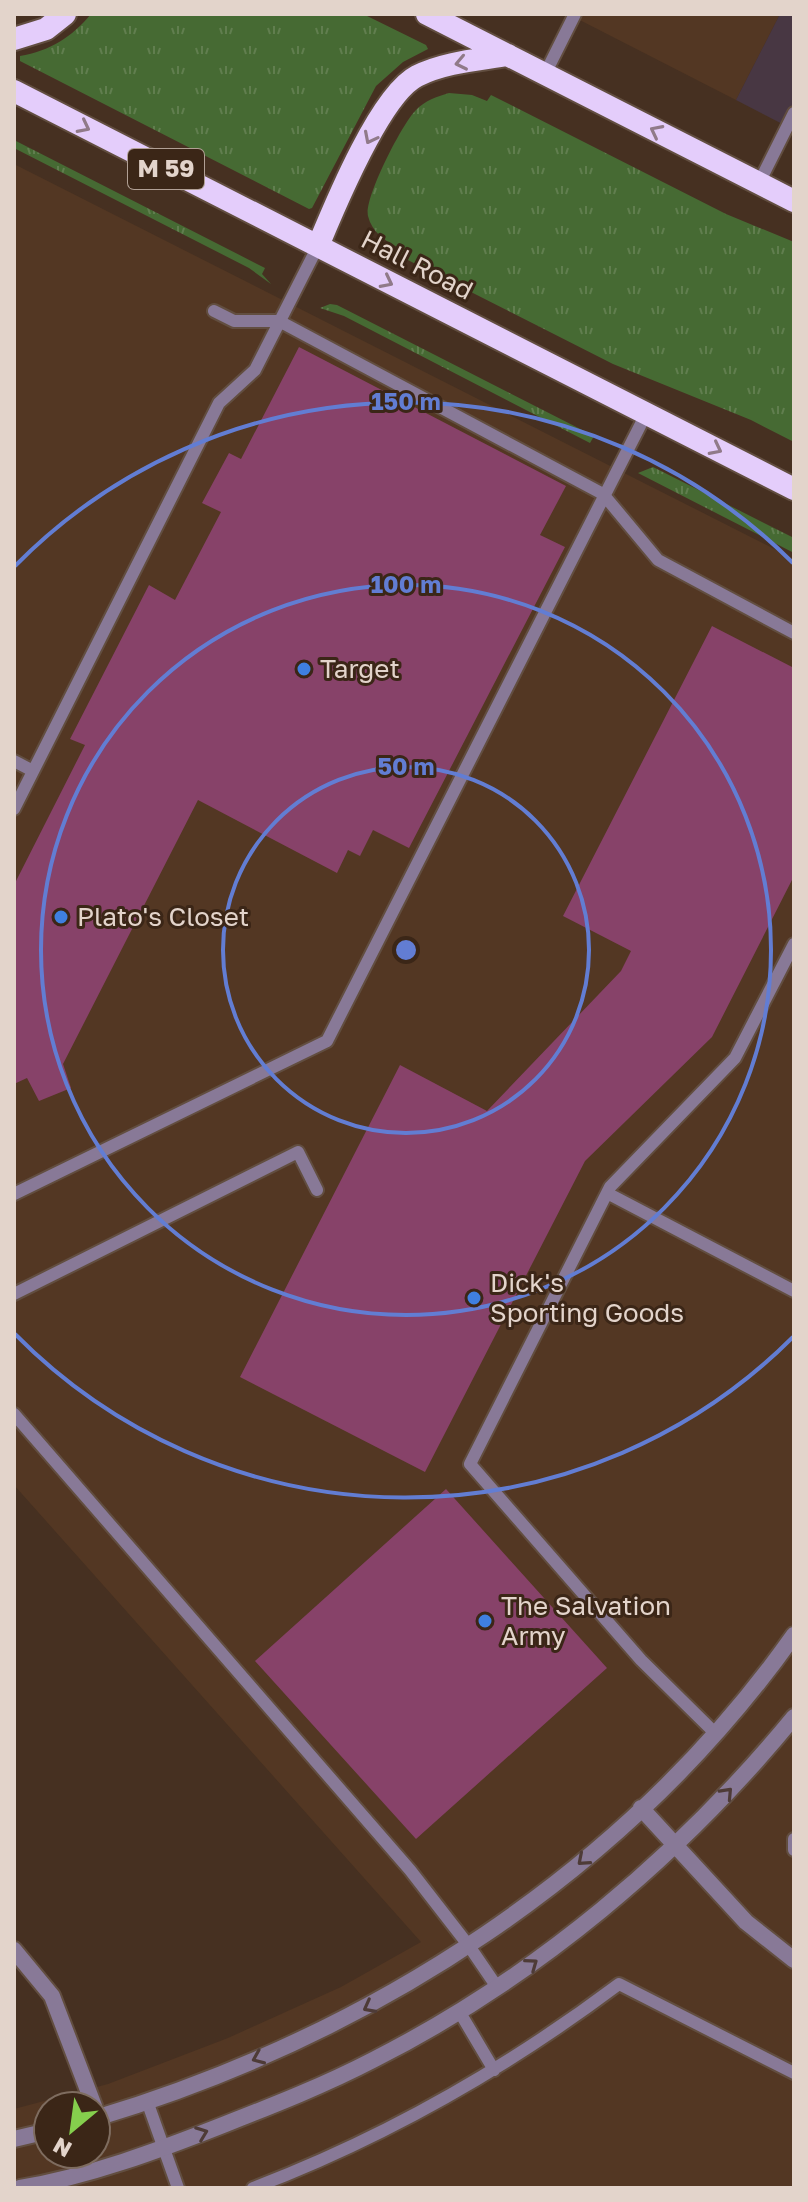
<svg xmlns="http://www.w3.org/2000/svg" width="808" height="2202" font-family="'Golos Text',sans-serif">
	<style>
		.built { fill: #533723; fill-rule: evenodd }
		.industrial { fill: #483743 }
		.grass { fill: url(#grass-tufts) }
		.building { fill: #874269 }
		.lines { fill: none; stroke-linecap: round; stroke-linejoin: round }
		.service-casing { stroke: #624e40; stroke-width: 16 }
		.minor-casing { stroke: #624e40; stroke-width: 20 }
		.trunk-casing { stroke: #624e40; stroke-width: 26 }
		.service { stroke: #887997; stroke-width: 12 }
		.minor { stroke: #887997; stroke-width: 16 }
		.trunk { stroke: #e4cdfb; stroke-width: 22 }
		.oneway { stroke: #907a89 }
		.oneway2 { stroke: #4e3b37 }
		.ring { fill: none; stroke: #627dd3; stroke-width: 4 }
		.shop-dot { fill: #3f7fe0; stroke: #3b2617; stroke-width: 3 }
		.labels { text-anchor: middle; stroke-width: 6; stroke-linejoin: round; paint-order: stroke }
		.shield { fill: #3b2617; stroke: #b1a095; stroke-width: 2 }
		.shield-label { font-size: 24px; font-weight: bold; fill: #e3d4cb }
		.street-label { font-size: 26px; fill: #e3d4cb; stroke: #3b2617 }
		.poi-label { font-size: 26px; fill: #e3d4cb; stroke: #3b2617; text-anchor: start }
		.centre { fill: #627dd3; stroke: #3b2617; stroke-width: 4 }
		.ring-label { font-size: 24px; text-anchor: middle; font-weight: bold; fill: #627dd3; stroke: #3b2617; stroke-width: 6; stroke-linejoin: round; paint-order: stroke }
	</style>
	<defs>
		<pattern id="grass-tufts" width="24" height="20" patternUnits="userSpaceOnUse" patternTransform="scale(2)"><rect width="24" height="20" fill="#466a33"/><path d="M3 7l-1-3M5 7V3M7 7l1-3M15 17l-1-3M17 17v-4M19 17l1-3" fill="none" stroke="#617e4f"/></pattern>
	</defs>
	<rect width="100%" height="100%" fill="#463021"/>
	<!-- built -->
	<path class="built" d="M568,14H780L736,100Z
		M14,164L794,559V2188H14V2109L108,2084L228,2038L341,1987L421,1942L14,1485ZM48,2106H96V2154H48Z"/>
	<!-- industrial -->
	<path class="industrial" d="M780,14H794V130L736,100Z"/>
	<!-- grass -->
	<path class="grass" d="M91,14H363L426,45L428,49L403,62L376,86L312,208L309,209L20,61V56C50,51 72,37 91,14Z
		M449,93L472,95L487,101L491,95L726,214L794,242V442L751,420L613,364L394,253L397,247C384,240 372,232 368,216C364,198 402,124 416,110C426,100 436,97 449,93Z
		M14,140L265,268L262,274L271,284L249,268L14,148Z
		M330,304L337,305L594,436L590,443L344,316L320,308Z
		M653,467L794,538V553L638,473Z"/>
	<!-- building -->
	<path class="building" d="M299,347L566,486L540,535L565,547L409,848L373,830L360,856L348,850L337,873L198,800L63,1064L71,1088L39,1101L27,1078L14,1084V885L85,745L70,739L149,585L175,600L221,512L202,503L229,453L241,459Z
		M712,626L794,668V876L712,1037L585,1161L425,1472L240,1377L400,1065L487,1111L621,971L631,951L563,916Z
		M446,1489L607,1668L416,1839L255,1661Z"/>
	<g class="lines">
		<!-- service casing -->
		<g class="service-casing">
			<path id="service" d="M545,74L575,14
				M759,183L794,113
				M214,311L234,321H279L603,494L658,560L794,633
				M14,761L33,771
				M14,809L219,403L255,370L318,246
				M607,1193L794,1291
				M14,1194L327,1041L646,414
				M14,1294L298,1152L317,1190
				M14,1414L410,1870L469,1946L497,1987
				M715,1733L641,1660L470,1464L610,1187L735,1058L794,944
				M794,1839V1850
				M459,2011L494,2070
				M147,2101L178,2188
				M253,2188C384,2138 507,2068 619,1984L794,2073"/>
		</g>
		<!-- minor casing -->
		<g class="minor-casing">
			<path id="minor" d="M641,1808L746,1922L794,1960
				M14,1950L52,1996L94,2106
				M96,2118C371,2035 626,1872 794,1635
				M14,2139L48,2131
				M20,2188C90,2176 157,2151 223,2125C274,2105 325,2085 373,2060C535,1978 679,1857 794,1717"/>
		</g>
		<!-- trunk casing -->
		<g class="trunk-casing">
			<path id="trunk" d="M427,14L794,201
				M14,39L46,29L65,14
				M14,91L794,489
				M318,246C335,205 380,95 417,76C445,62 478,60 508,55"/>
		</g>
		<!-- service -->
		<use href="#service" class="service"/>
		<!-- minor -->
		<use href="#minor" class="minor"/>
		<!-- trunk -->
		<use href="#trunk" class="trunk"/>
	</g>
	<!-- one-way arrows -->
	<defs><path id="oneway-chevron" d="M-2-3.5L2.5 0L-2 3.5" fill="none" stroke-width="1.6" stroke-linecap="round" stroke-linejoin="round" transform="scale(2)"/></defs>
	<g class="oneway">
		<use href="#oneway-chevron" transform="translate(461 63) rotate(168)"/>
		<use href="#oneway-chevron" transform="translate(84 127) rotate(27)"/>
		<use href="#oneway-chevron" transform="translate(656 131) rotate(-153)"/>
		<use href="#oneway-chevron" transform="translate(370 138) rotate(117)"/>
		<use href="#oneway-chevron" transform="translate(387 282) rotate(27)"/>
		<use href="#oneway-chevron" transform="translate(716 449) rotate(27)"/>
	</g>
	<g class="oneway2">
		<use href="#oneway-chevron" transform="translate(727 1793) rotate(-47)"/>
		<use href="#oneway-chevron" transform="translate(583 1860) rotate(139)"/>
		<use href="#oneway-chevron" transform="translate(532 1964) rotate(-36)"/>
		<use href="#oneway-chevron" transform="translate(369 2007) rotate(152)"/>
		<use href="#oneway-chevron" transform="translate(258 2058) rotate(157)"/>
		<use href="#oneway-chevron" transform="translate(202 2133) rotate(-21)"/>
	</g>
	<!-- distance rings -->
	<g class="ring">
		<circle cx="406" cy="950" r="183"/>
		<circle cx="406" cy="950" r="365"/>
		<path d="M793 1337A548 548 0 0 1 15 1334M15 566A548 548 0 0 1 793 563"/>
	</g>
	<!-- markers -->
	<g class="shop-dot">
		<circle cx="304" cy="669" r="8"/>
		<circle cx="61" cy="917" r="8"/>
		<circle cx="474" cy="1298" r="8"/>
		<circle cx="485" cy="1621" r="8"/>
	</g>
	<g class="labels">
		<!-- shield labels -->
		<rect class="shield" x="128" y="149" width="76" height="40" rx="6"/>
		<g class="shield-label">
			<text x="166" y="177">M 59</text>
		</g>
		<!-- street labels -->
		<g class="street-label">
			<text transform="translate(417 265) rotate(27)" y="9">Hall Road</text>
		</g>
		<!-- poi labels -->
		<g class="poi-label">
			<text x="320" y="678">Target</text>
			<text x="77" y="926">Plato's Closet</text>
			<text x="490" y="1292">Dick's<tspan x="490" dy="30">Sporting Goods</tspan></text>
			<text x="501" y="1615">The Salvation<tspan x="501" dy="30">Army</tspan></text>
		</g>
	</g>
	<circle cx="406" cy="950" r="12" class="centre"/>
	<g class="ring-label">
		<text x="406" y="410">150 m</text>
		<text x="406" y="593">100 m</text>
		<text x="406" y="775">50 m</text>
	</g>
	<!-- border -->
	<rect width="808" height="2202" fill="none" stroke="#e3d4cb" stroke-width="32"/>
	<!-- north arrow -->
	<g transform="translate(72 2130) rotate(209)"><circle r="38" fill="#3b2617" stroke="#7e6c5f" stroke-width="2"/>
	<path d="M0-6L14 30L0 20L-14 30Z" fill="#85cf4d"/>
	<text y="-12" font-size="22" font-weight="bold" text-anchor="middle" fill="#e3d4cb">N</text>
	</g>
</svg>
